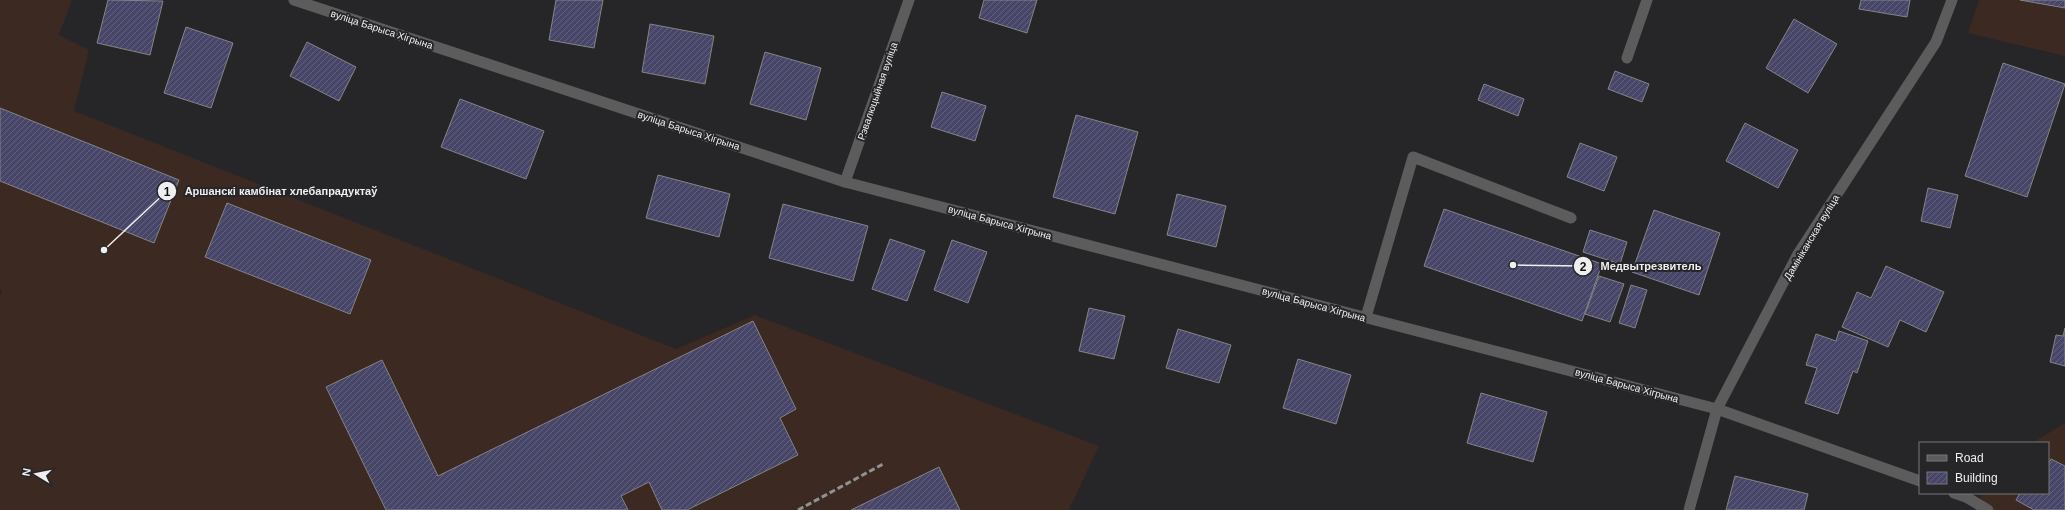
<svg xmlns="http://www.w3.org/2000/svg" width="2065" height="510" font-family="Arial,sans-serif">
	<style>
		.industrial { fill: #3b2922; fill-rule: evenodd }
		.building { fill: url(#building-hatch); stroke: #848487 }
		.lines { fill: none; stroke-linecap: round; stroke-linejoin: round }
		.service { stroke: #5d5c5c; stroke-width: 11 }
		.minor { stroke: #5d5c5c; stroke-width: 11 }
		.tertiary { stroke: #5d5c5c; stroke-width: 11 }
		.rail { stroke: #919193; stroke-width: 3; stroke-dasharray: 6 3; stroke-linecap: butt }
		.labels { text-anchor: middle; stroke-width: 4; stroke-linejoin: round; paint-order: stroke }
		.street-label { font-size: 10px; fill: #efeff1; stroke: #262629 }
		.leader { fill: none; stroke: #efeff1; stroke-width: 1.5 }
		.callout-dot { fill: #efeff1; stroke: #262629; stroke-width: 1.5 }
		.mark-label { font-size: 12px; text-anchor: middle; font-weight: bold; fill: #111 }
		.callout-label { font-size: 11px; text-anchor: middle; font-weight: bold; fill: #efeff1; stroke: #262629; stroke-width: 4; stroke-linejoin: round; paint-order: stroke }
	</style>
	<defs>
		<pattern id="building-hatch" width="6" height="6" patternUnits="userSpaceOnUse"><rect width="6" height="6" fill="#474668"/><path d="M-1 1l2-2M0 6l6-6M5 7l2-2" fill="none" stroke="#62617e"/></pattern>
	</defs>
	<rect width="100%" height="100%" fill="#262629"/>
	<!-- industrial -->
	<path class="industrial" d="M0,0H72L59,35L89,50L74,111L676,349L755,315L1099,446L1069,510H960L939,467L851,510H687L798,455L780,418L796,409L753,321L438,476L382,361L386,510H0V296L2,291L0,290ZM227,203L371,260L350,314L205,256Z
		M1979,0H2065V56L1968,33Z
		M2065,423V510H1979L1981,493H2048V443H2032Z
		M649,482L662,510H628L621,496Z"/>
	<!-- building -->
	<path class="building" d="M108,0L163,1L150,55L97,43Z
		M556,0H603L594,48L549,40Z
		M984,0H1037L1027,33L979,18Z
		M1861,0H1910L1907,17L1859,9Z
		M2020,0H2065V8Z
		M1794,19L1837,44L1808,93L1766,68Z
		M650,24L714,36L705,84L642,72Z
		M186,27L233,43L211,108L164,93Z
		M307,42L356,67L339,101L290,76Z
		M765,52L821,68L806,120L750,104Z
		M2003,63L2065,84L2027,197L1965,176Z
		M1615,71L1649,84L1642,102L1608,89Z
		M1484,84L1524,99L1518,116L1478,100Z
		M942,92L986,106L975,141L931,127Z
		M460,99L544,131L526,179L441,147Z
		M0,108L179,180L154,243L0,181Z
		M1076,115L1138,132L1115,214L1053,197Z
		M1745,123L1798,150L1778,188L1726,161Z
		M1580,143L1617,157L1604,191L1567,177Z
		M658,175L730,194L719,237L646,218Z
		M1928,188L1958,195L1950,228L1921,221Z
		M1177,194L1226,206L1216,247L1167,235Z
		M227,203L371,260L350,314L205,257Z
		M783,204L868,226L853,281L769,258Z
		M1444,209L1602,264L1582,321L1424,266Z
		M1654,210L1720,233L1699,295L1632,272Z
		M1590,230L1627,242L1620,264L1583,252Z
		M890,239L925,251L907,301L872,289Z
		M952,240L987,252L968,303L934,290Z
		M1886,266L1944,292L1926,332L1900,320L1888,347L1842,327L1857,292L1871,298Z
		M1599,276L1624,284L1610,322L1585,314Z
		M1631,285L1647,290L1635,328L1619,323Z
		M1089,308L1125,316L1114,359L1079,351Z
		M753,321L796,409L780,418L798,455L687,510H662L649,482L621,496L628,510H386L326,387L382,360L438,476Z
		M2065,328V366L2050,362L2056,335L2063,336Z
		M1178,329L1231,345L1219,383L1166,368Z
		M1839,331L1868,341L1857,373L1853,371L1838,414L1805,403L1817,368L1806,365L1816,334L1836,341Z
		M1298,359L1351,375L1336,424L1283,408Z
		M1481,393L1547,412L1533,462L1467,443Z
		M2051,459L2065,466V510H2034L2016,500L2020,493H2048V464Z
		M939,467L960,510H851Z
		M1735,476L1808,494L1804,510H1726Z"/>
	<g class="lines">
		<!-- service -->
		<path class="service" d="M1627,58L1647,0
			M1366,317L1413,157L1571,218
			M1717,409L1920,481
			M1954,493L1966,497L1988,510"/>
		<!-- minor -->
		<path class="minor" d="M845,182L909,0
			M1689,510L1717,409L1798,254L1936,42L1952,0"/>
		<!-- tertiary -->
		<path class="tertiary" d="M294,0L845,182L1717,409"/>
		<!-- rail -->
		<path class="rail" d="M798,510L885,463"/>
	</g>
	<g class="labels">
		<!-- street labels -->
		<g class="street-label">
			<text transform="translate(382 29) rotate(18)" y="4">вуліца Барыса Хігрына</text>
			<text transform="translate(877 91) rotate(-71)" y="4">Рэвалюцыйная вуліца</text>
			<text transform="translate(689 130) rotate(18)" y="4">вуліца Барыса Хігрына</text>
			<text transform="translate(1000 222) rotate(15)" y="4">вуліца Барыса Хігрына</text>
			<text transform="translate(1811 237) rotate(-59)" y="4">Дамініканская вуліца</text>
			<text transform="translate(1314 304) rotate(15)" y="4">вуліца Барыса Хігрына</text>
			<text transform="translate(1627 385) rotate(15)" y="4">вуліца Барыса Хігрына</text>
		</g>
	</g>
	<!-- callouts -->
	<path class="leader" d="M104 250L167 191M1513 265L1583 266"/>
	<g class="callout-dot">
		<circle cx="104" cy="250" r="4"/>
		<circle cx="1513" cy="265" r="4"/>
		<circle cx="167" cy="191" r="10"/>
		<circle cx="1583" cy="266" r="10"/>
	</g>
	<g class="mark-label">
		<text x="167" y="196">1</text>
		<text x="1583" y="271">2</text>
	</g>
	<g class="callout-label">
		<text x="281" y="195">Аршанскі камбінат хлебапрадуктаў</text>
		<text x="1651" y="270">Медвытрезвитель</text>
	</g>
	<!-- legend -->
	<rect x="1919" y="442" width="130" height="52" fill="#262629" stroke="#767679"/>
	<rect x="1927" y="455" width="20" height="6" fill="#5d5c5c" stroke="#767679"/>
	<text x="1955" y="462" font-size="12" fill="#efeff1">Road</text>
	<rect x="1927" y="472" width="20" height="12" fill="url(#building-hatch)" stroke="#767679"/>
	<text x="1955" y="482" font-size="12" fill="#efeff1">Building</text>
	<!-- north arrow -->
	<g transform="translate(36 474) rotate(280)" stroke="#262629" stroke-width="3" paint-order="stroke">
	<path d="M0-3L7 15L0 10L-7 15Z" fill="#efeff1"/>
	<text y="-6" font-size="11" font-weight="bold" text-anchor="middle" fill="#efeff1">N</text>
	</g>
</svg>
